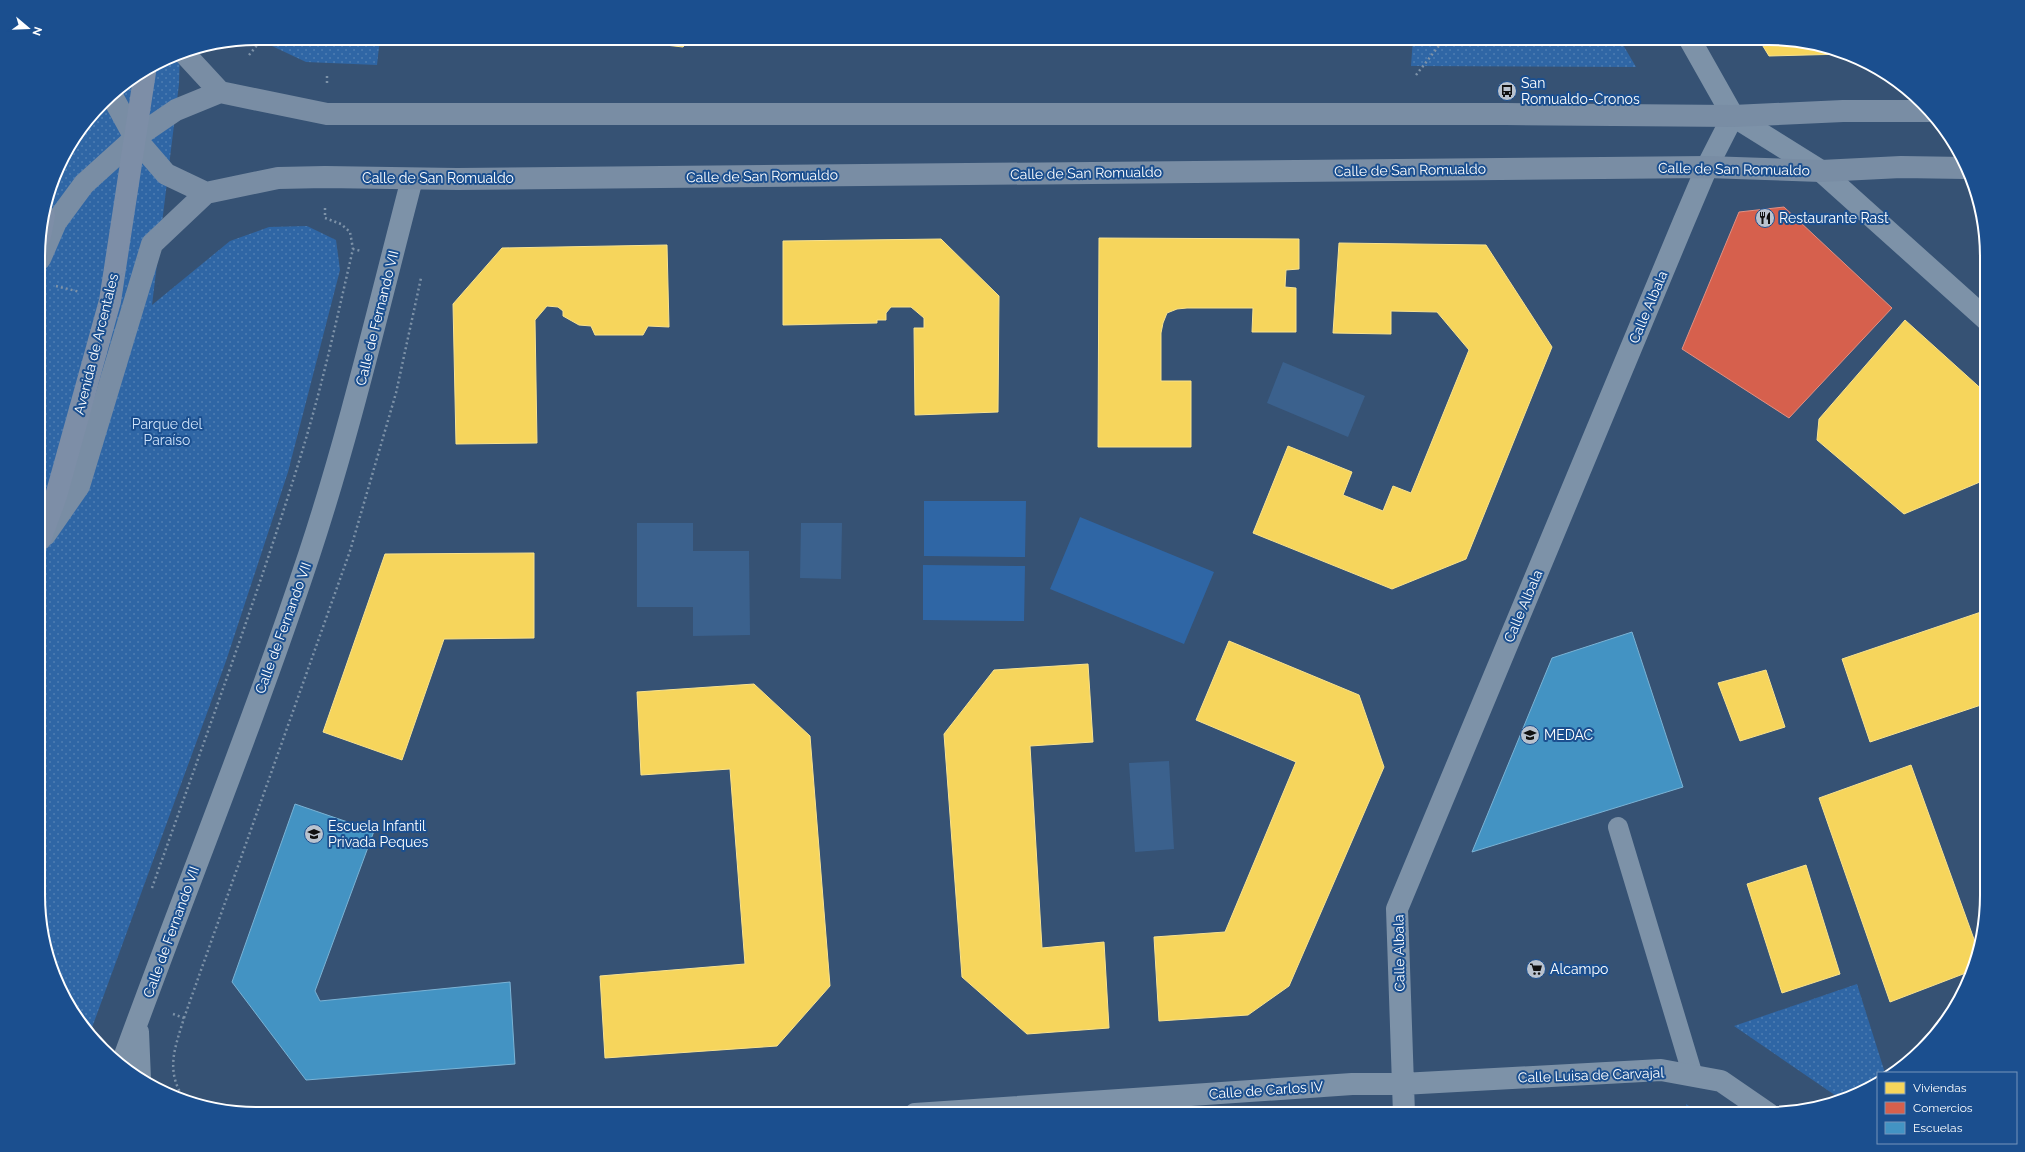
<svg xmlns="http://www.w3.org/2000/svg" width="2025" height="1152" font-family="Raleway,sans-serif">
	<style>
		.grass { fill: #2f66a5 }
		.park { fill: url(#park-dots) }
		.water { fill: #3b618d }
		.homes { fill: #f6d55c; stroke: #f9e28d }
		.shops { fill: #d6604d; stroke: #e29082 }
		.schools { fill: #4393c3; stroke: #7bb3d5 }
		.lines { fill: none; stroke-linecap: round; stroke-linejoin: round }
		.path { stroke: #7d92a8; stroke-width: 2.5; stroke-dasharray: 2 3; stroke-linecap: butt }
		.lane { stroke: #7d92a8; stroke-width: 20 }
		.street { stroke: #7d92a8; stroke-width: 22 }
		.secondary { stroke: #798da4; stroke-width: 22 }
		.primary { stroke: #7d8ea7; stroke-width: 22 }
		.labels { text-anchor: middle; stroke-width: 4; stroke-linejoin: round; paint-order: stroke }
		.poi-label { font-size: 14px; fill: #fff; stroke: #1b4f8f; text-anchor: start }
		.street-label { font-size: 14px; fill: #fff; stroke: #1b4f8f }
		.park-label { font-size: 14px; fill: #cfe3fa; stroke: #1b4f8f }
		.rim { fill: none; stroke: #fff; stroke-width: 2 }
	</style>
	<defs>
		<pattern id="park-dots" width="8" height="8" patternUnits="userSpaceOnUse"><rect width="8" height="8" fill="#2f66a5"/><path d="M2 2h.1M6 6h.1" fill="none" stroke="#4e7db2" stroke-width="1.8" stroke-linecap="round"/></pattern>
	</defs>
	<rect width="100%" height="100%" fill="#365274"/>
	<!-- grass -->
	<path class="grass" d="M924,501H1026L1025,557L924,556Z
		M1080,517L1214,572L1184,644L1050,589Z
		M923,565L1025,566L1024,621L923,620Z"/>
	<!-- park -->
	<path class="park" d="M255,38H380L377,65L306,62Z
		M1413,38H1619L1636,67L1411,66Z
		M180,53L179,84L152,305L230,241L269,227L307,226L336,240L340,270L288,472L226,661L90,1033L75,1016L50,965L40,923V229L61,160L113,93L174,55Z
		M1857,984L1885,1073H1878L1877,1084L1842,1100L1734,1026Z
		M1686,1104L1701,1114H1687Z"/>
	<!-- water -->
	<path class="water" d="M1283,362L1365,396L1348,437L1267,403Z
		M637,523H693V551H749L750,635L693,636V607H637Z
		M801,523H842L841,579L800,578Z
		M1169,761L1174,849L1135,852L1129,763Z"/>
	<!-- homes -->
	<path class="homes" d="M665,38H690L683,47L665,45Z
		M1758,38L1824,45L1845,54L1769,56Z
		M1099,238L1299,239V269L1286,270L1285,287L1296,288V332H1252L1253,308H1187L1177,309L1167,313L1163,323L1161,333V381H1191V447H1098Z
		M941,239L999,296L998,412L915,415L914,328H924V318L911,307H891L886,313V320H877V323L783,325V241Z
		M1339,243L1486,245L1552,347L1466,559L1392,589L1253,533L1288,446L1352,472L1343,495L1383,511L1393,486L1411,493L1469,350L1437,312L1391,311V334L1333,333Z
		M667,245L669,327L648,326L643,335H595L591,326L579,325L563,316V311L558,307L547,306L535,320L537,443L456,444L453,304L502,248Z
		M1905,320L1987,394V479L1904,514L1817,440L1819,419Z
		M534,553V638L444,639L402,760L323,732L385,554Z
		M1987,610V703L1870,742L1842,659Z
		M1229,641L1359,695L1384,767L1289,986L1248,1015L1159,1021L1154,937L1225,932L1296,762L1196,720Z
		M1088,664L1093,742L1030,746L1042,948L1104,942L1109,1028L1027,1034L962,977L944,734L994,670Z
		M1766,670L1785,727L1740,741L1718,683Z
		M754,684L810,736L830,986L777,1046L605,1058L600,976L745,964L730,769L641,775L637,692Z
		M1911,765L1979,953L1971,971L1890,1002L1819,798Z
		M1806,865L1840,974L1782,993L1747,884Z"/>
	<!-- shops -->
	<path class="shops" d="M1784,207L1892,308L1789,418L1682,349L1739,212Z"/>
	<!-- schools -->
	<path class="schools" d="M1632,632L1683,787L1472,852L1552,658Z
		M295,804L374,831L315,991L320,1001L510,982L515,1064L306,1080L232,982Z"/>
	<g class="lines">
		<!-- path -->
		<path class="path" d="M249,55L263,38
			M1416,75L1445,38
			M327,83V76
			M325,208V218L341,224L350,232L353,249
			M56,286L80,292
			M152,888C203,744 256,601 301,455C322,387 337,318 353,249L361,251
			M173,1014L184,1018C175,1048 165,1070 184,1099
			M184,1018L350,551L396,393L421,278"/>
		<!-- lane -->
		<path class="lane" d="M1618,827L1693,1076"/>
		<!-- street -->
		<path class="street" d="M1689,38L1733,116L1821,171L1987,320
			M138,1032L140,1079
			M121,1066C183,895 252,727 309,555C350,431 379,305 412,179
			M915,1114L1352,1084H1402L1661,1070L1721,1081L1769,1114
			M1404,1114L1397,909L1684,221L1707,167L1733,116"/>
		<!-- secondary -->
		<path class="secondary" d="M184,53L220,92
			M220,92L327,114H1506L1733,116L1843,111H1928
			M111,94L135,138L166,174L206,193
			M206,193L278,178L325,177L457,179L1707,167L1821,171L1901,167L1966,168
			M40,259L56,222L84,184L135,138L176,110L220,92
			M45,535L79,486L152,244L206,193"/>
		<!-- primary -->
		<path class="primary" d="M40,236L44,216
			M40,540L56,496L110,301L145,72"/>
	</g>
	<!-- icons -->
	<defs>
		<g id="bus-disc" transform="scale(1)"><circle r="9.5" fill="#b9c2ce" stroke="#1b4f8f"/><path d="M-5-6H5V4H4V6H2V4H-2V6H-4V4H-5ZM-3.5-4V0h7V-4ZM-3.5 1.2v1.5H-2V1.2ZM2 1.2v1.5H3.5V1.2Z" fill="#111"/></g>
		<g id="restaurant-disc" transform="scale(1)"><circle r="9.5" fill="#b9c2ce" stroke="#1b4f8f"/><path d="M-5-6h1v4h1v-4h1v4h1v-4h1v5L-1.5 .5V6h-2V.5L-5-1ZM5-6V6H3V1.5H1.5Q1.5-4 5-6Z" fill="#111"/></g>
		<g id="university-disc" transform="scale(1)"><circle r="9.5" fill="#b9c2ce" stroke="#1b4f8f"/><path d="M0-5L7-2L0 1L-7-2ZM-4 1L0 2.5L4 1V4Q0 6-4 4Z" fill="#111"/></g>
		<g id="school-disc" transform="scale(1)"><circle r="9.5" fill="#b9c2ce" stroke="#1b4f8f"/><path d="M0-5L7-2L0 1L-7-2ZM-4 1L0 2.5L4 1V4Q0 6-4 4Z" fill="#111"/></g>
		<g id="supermarket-disc" transform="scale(1)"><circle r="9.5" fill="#b9c2ce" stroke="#1b4f8f"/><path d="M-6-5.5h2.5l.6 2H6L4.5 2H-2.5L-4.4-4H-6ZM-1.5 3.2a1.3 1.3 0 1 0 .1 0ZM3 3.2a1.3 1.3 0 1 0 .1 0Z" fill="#111"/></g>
	</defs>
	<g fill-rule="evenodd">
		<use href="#bus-disc" x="1507" y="91"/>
		<use href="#restaurant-disc" x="1765" y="218"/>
		<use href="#university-disc" x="1530" y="735"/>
		<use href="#school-disc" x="314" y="834"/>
		<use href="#supermarket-disc" x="1536" y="969"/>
	</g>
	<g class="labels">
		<!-- poi labels -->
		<g class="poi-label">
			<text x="1521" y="88">San<tspan x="1521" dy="16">Romualdo-Cronos</tspan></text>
			<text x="1779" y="223">Restaurante Rast</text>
			<text x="1544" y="740">MEDAC</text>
			<text x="328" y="831">Escuela Infantil<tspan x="328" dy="16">Privada Peques</tspan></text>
			<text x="1550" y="974">Alcampo</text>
		</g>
		<!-- street labels -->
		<g class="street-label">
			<text transform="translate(1734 169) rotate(1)" y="5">Calle de San Romualdo</text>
			<text transform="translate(1410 170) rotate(-1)" y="5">Calle de San Romualdo</text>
			<text transform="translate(1086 173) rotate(-1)" y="5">Calle de San Romualdo</text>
			<text transform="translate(762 176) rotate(-1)" y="5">Calle de San Romualdo</text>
			<text x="438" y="183">Calle de San Romualdo</text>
			<text transform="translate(1648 307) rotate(-67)" y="5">Calle Albala</text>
			<text transform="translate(377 318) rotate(-76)" y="5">Calle de Fernando VII</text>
			<text transform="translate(96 344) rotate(-76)" y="5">Avenida de Arcentales</text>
			<text transform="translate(1523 606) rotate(-67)" y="5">Calle Albala</text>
			<text transform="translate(283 628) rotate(-70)" y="5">Calle de Fernando VII</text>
			<text transform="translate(171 932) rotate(-70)" y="5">Calle de Fernando VII</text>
			<text transform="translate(1399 953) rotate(-91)" y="5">Calle Albala</text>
			<text transform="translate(1591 1075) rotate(-2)" y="5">Calle Luisa de Carvajal</text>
			<text transform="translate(1266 1090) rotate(-4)" y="5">Calle de Carlos IV</text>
		</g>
		<!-- park labels -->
		<g class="park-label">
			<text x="167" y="429">Parque del<tspan x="167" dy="16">Paraíso</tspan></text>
		</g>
	</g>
	<!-- crop -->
	<path d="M0 0H2025V1152H0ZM257 45H1768A212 212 0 0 1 1980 257V895A212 212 0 0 1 1768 1107H257A212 212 0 0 1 45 895V257A212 212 0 0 1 257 45Z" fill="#1b4f8f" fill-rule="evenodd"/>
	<path class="rim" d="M257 45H1768A212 212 0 0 1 1980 257V895A212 212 0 0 1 1768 1107H257A212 212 0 0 1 45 895V257A212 212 0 0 1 257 45Z"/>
	<!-- legend -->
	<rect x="1877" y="1072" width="140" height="72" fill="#1b4f8f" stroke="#7695bc"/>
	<rect x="1885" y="1082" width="20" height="12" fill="#f6d55c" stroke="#7695bc"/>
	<text x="1913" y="1092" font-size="12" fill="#ffffff">Viviendas</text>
	<rect x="1885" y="1102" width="20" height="12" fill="#d6604d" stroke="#7695bc"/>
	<text x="1913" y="1112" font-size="12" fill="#ffffff">Comercios</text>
	<rect x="1885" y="1122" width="20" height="12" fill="#4393c3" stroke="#7695bc"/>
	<text x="1913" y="1132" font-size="12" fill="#ffffff">Escuelas</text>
	<!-- north arrow -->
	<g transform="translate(28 28) rotate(109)" stroke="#1b4f8f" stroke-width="3" paint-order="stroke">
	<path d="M0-3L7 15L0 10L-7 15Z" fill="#ffffff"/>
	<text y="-6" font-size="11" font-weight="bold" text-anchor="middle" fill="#ffffff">N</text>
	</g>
</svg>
